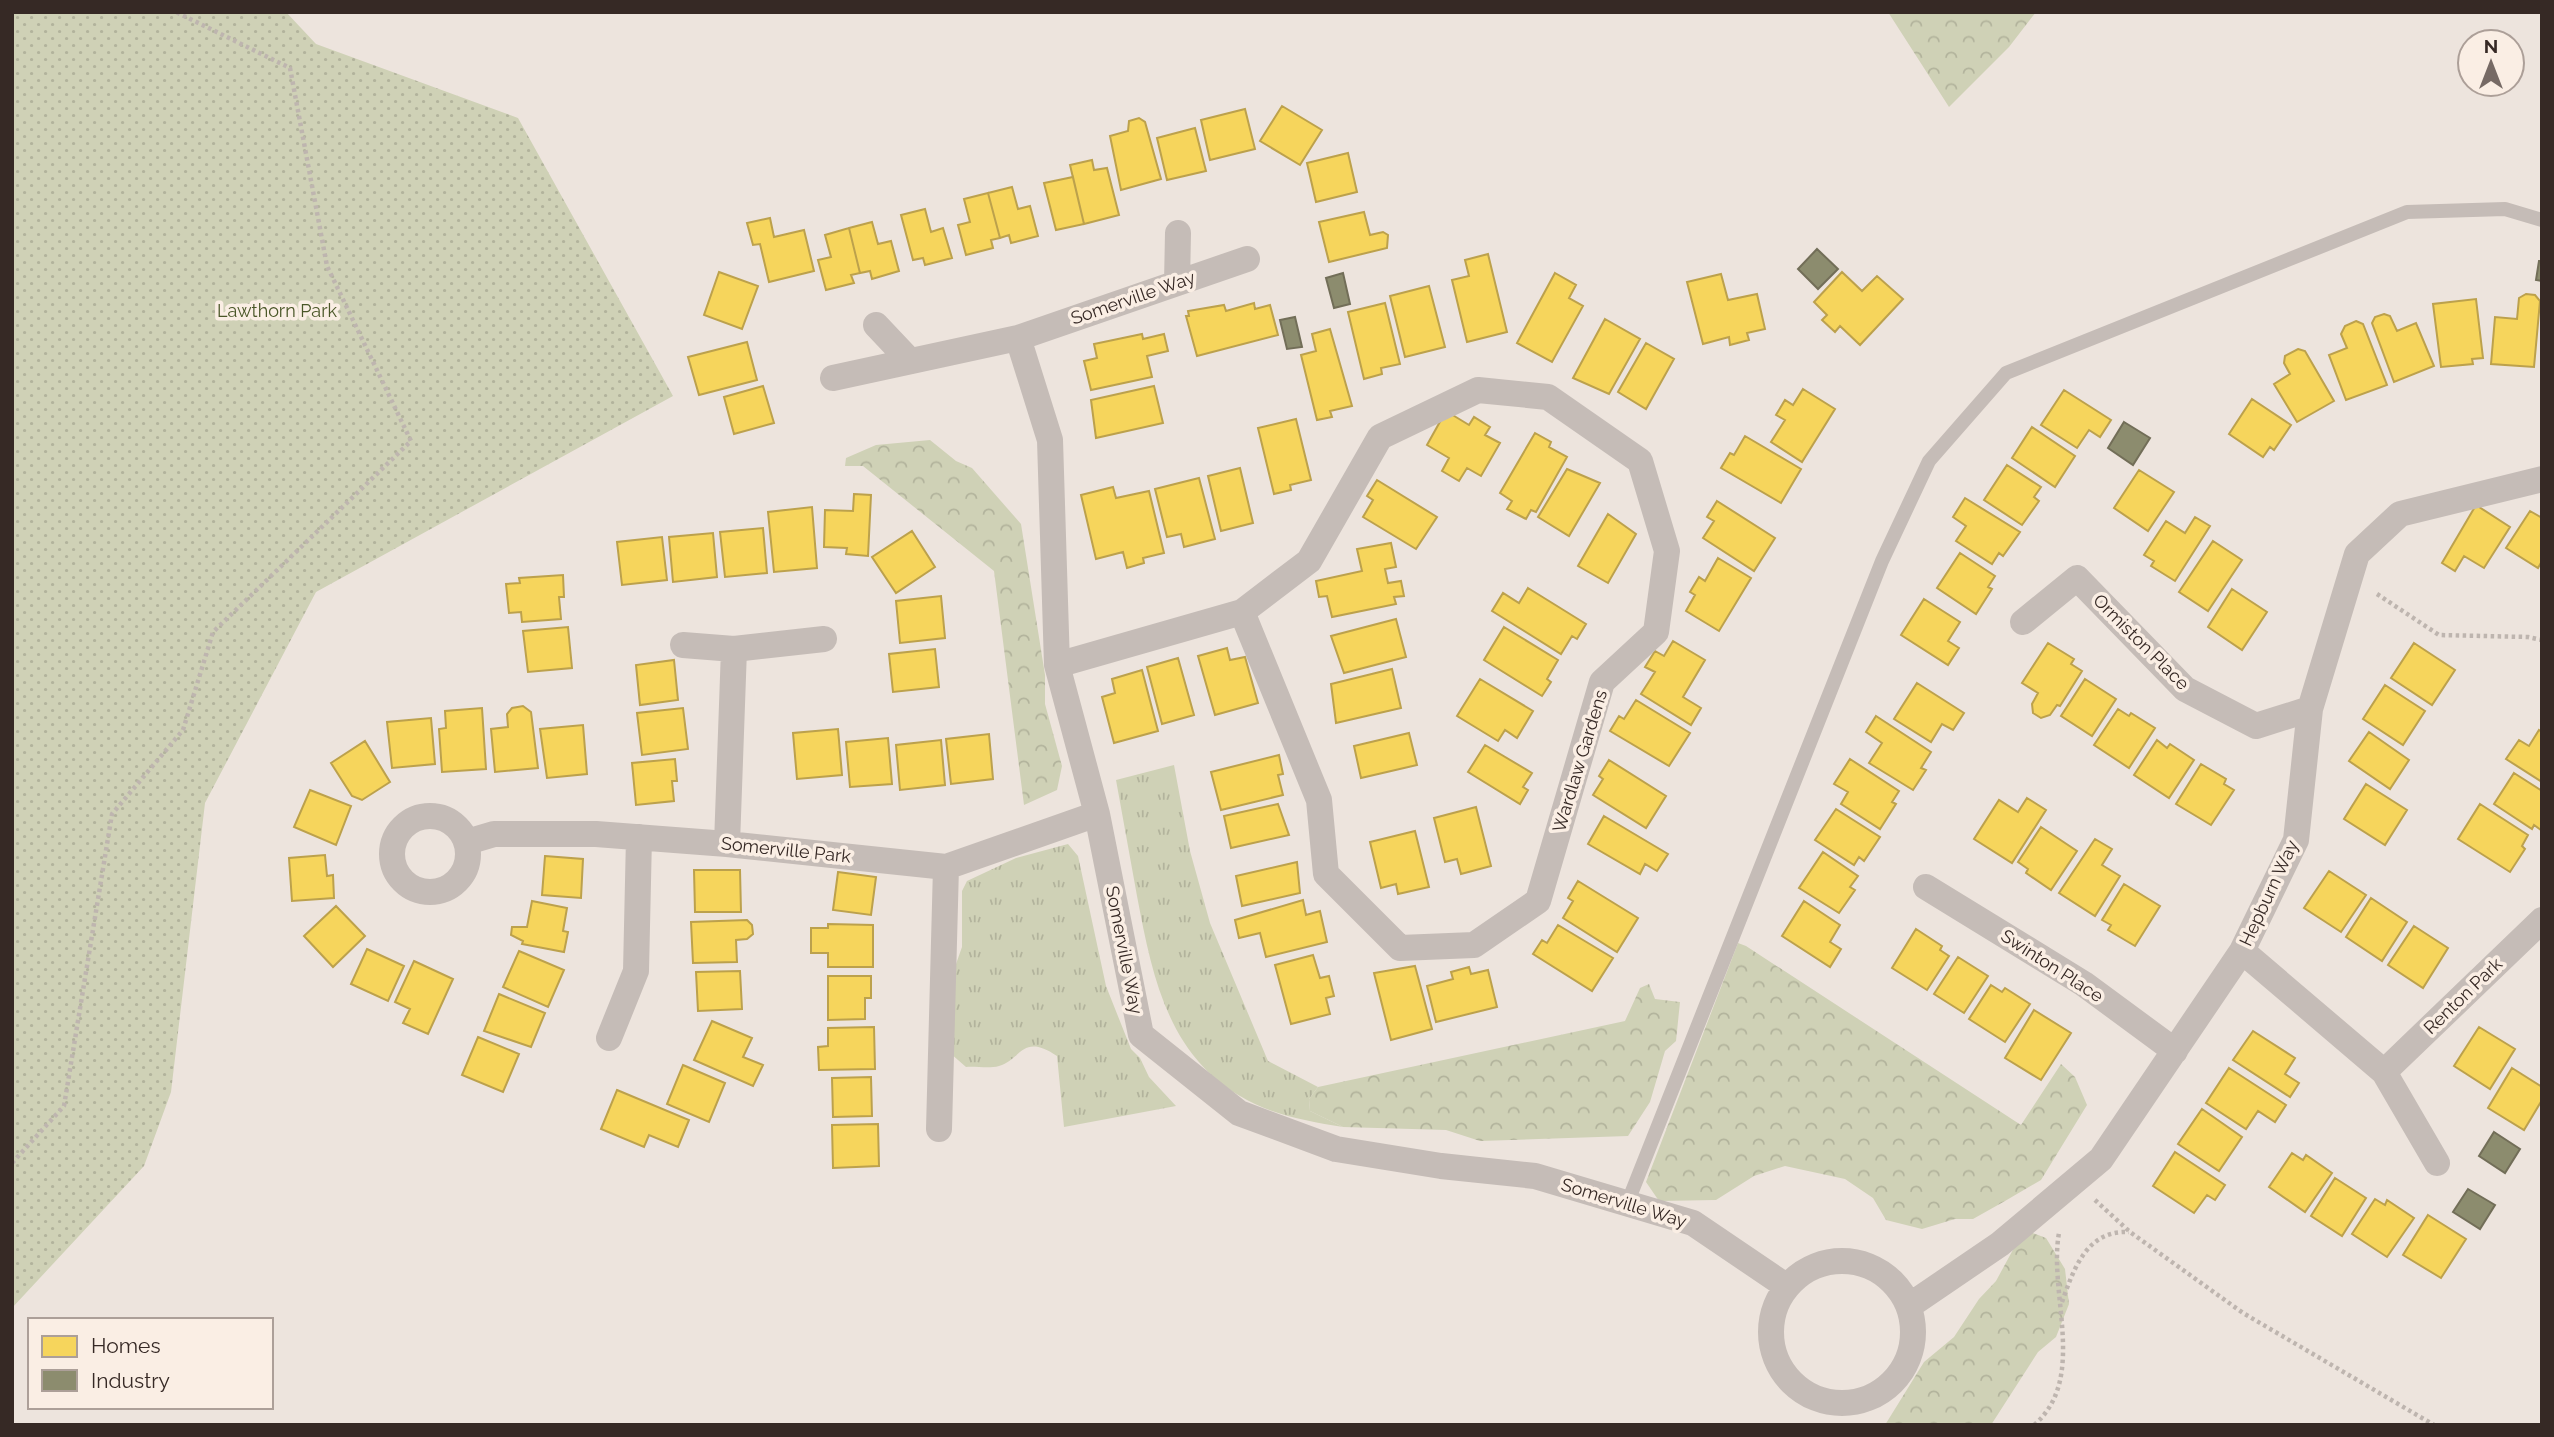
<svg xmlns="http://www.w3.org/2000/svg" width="2554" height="1437" font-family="Raleway,sans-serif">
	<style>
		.grass { fill: url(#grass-tufts) }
		.forest { fill: url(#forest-crowns) }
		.park { fill: url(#park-dots) }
		.homes { fill: #f6d55c; stroke: #bca14c; stroke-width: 2 }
		.industry { fill: #8c8c6e; stroke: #726e58; stroke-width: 2 }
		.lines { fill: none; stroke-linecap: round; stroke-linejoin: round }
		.path { stroke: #beb5af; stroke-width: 4.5; stroke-dasharray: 3.5 3.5; stroke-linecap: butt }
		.lane { stroke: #c5bcb7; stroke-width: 14 }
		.street { stroke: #c5bcb7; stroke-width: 26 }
		.labels { text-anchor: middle; stroke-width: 7; stroke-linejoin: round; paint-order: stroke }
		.street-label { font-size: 18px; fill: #362925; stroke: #faeee4 }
		.park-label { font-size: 18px; fill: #495627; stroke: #faeee4 }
	</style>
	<defs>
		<pattern id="grass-tufts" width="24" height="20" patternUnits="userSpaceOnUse" patternTransform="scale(1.75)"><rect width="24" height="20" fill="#cfd1b6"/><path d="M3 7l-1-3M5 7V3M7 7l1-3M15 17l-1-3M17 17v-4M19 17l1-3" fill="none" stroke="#b2b39c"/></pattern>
		<pattern id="forest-crowns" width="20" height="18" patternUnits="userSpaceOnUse" patternTransform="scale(1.75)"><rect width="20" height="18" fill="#cfd1b6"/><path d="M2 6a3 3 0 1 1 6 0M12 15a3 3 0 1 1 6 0" fill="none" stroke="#b2b39c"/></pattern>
		<pattern id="park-dots" width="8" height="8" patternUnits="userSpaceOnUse" patternTransform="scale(1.75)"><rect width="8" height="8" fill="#cfd1b6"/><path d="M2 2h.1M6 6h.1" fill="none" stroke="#b2b39c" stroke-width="1.8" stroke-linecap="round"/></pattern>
	</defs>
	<rect width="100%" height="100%" fill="#ede4dd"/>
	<!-- grass -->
	<path class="grass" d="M1174,765L1190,851L1210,923L1268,1061L1318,1087L1309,1099L1310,1111L1343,1127C1313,1122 1283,1117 1255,1104C1169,1063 1153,980 1137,896C1130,857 1123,819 1116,780Z
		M1068,844L1078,856L1106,986L1131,1049L1140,1058L1149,1077L1176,1106L1064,1127L1057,1056C1022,1032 1021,1060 999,1066C989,1069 976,1066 966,1067L950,1053V981L962,947V891L967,881L1016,858Z"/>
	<!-- forest -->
	<path class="forest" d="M1888,12H2036L2009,47L1949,107Z
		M930,440L956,461L972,468L1021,524L1045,675V704L1062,766L1057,790L1024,805L994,571L863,466H845L846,458L876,445Z
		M1738,943L1746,946L2021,1125L2061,1064L2075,1077L2087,1105L2041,1180L2005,1201L1973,1219H1955L1922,1229L1886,1220L1873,1198L1845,1179L1785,1166L1754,1176L1716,1200L1659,1201L1646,1182Z
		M1649,984L1655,999L1680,1002L1676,1041L1665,1051L1650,1102L1628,1136L1480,1141L1446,1130L1343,1127L1310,1111L1309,1099L1318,1087L1625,1021L1640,988Z
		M2030,1232L2046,1238L2065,1269L2069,1304L2056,1337L2038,1352L1991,1425H1885L1924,1362L1954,1337L1979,1299L1996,1281L2021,1235Z"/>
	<!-- park -->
	<path class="park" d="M12,12H286L316,44L518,118L673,396L316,592L205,803L171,1092L144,1166L12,1308Z"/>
	<!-- homes -->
	<path class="homes" d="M1282,106L1322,130L1300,165L1260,141Z
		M1245,109L1255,149L1210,160L1201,120Z
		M1139,118L1145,122L1161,179L1121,190L1110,136L1128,131L1129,121Z
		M1195,128L1206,171L1167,180L1157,138Z
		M1348,153L1357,192L1316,202L1307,163Z
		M1092,160L1094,170L1107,168L1119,215L1084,224L1070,165Z
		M1073,177L1084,224L1056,230L1044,183Z
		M1012,187L1018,209L1030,206L1038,236L1011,243L1009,235L1000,238L988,193Z
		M988,193L1000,238L991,240L993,248L966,255L958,225L970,222L964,199Z
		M925,209L931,232L943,228L952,258L925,265L923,258L913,260L901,215Z
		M1364,212L1370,235L1383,232L1388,235L1387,248L1329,262L1319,222Z
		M770,218L774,237L804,230L814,271L769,282L760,244L753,245L747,223Z
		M872,222L878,244L891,241L899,271L872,279L870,271L860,273L849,228Z
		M849,228L860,273L851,275L854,283L826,290L818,260L831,257L825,235Z
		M1488,254L1507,332L1467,342L1452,280L1469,276L1465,260Z
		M719,272L758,286L742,329L704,315Z
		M1842,272L1862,291L1877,276L1903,299L1860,345L1840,326L1835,332L1822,320L1827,315L1814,302Z
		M1555,273L1576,285L1569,298L1583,306L1552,362L1517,343Z
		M1721,274L1728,300L1757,294L1765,329L1747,333L1749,340L1730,345L1729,337L1703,344L1687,282Z
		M1429,286L1445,347L1405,357L1390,296Z
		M2526,294L2535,295L2540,301L2534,367L2491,364L2495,317L2517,319L2519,298Z
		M2476,299L2483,358L2472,359L2473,364L2441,367L2433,304Z
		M1254,303L1255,309L1270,305L1278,335L1197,356L1186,316H1189L1188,311L1224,305L1226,311Z
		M1385,303L1400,364L1381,368L1382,374L1364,379L1348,312Z
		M2384,314L2390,316L2397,331L2416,323L2434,366L2394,382L2372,323L2375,317Z
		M1605,319L1640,339L1609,394L1573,378Z
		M2356,321L2363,324L2387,385L2346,400L2329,355L2347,348L2341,334L2345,326Z
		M1330,329L1352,406L1330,411L1332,417L1317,420L1301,355L1316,351L1312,334Z
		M1142,334L1143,339L1164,334L1168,351L1147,356L1152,377L1091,390L1084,361L1097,358L1094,344Z
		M747,342L757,380L699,395L688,357Z
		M1646,343L1674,359L1646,409L1618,392Z
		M2298,349L2305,351L2334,401L2297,422L2274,384L2290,374L2284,363L2285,356Z
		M763,386L774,423L734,434L724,397Z
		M1154,386L1163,423L1096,438L1091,400Z
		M1803,389L1835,409L1802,462L1771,442L1785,420L1776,415L1785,400L1793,405Z
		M2064,390L2111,420L2100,437L2089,430L2077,448L2041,425Z
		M2252,399L2291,425L2274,450L2270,447L2263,457L2229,434Z
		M1446,411L1469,425L1474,417L1490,427L1485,435L1500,443L1481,476L1467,468L1459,481L1442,471L1449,458L1427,445Z
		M1296,419L1311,480L1290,485L1291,490L1274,494L1258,428Z
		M2032,427L2075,456L2055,487L2012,458Z
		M1535,433L1551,442L1549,447L1567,457L1536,512L1531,510L1526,519L1507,509L1512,501L1500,493Z
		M1745,436L1801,469L1781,503L1721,468L1730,453L1734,455Z
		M2007,465L2041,487L2034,497L2039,501L2022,525L1984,500Z
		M1240,468L1253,523L1221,531L1208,476Z
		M1567,469L1600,483L1569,536L1538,517Z
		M2139,470L2174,492L2148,531L2114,508Z
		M1199,478L1215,539L1184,547L1181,534L1167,537L1155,489Z
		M1377,480L1437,517L1416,549L1363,517L1373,500L1367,496Z
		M1113,487L1116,498L1149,491L1164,553L1143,558L1144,563L1127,568L1123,552L1096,559L1081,495Z
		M854,494L871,495L868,556L846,554L847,548L824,547L825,510L853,511Z
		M1965,498L2020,532L2003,556L1999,553L1992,564L1956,541L1966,526L1953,517Z
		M1717,501L1775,538L1754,571L1703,538L1714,521L1707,517Z
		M2476,505L2510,527L2484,568L2464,556L2455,571L2442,563Z
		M812,507L817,568L774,572L768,512Z
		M2530,511L2542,518V561L2538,568L2506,548Z
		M1608,514L1636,534L1608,583L1578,566Z
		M2195,517L2210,526L2175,581L2151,566L2154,561L2144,555L2166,521L2185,533Z
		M763,528L767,573L725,577L720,532Z
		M912,531L935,567L896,593L872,557Z
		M713,533L717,577L673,582L669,537Z
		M662,537L667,580L622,585L617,542Z
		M2213,541L2242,560L2208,611L2179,592Z
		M1391,543L1396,567L1385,569L1388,583L1401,581L1404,596L1394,597L1396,604L1332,617L1327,596L1319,597L1316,581L1362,571L1357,549Z
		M1960,553L1995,576L1988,587L1992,589L1976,614L1937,588Z
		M1718,558L1751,578L1719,631L1686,611L1695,595L1690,592L1699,577L1705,581Z
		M563,575L564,597H559L561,619L522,622L521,612L509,613L506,584L520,583L519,578Z
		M1528,588L1586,624L1577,639L1572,636L1561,654L1492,611L1503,593L1519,603Z
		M2232,589L2267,612L2242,650L2208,627Z
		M941,596L945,638L900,643L896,601Z
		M1924,599L1960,622L1948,641L1959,648L1948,665L1901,635Z
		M1396,619L1406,657L1344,673L1331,636Z
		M568,627L572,668L528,672L523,631Z
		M1504,627L1558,660L1547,679L1551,682L1542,696L1484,660Z
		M1673,641L1705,660L1683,697L1701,708L1691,725L1641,694L1655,672L1645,667L1655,651L1664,656Z
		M2048,643L2074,659L2071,664L2082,671L2060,706L2057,705L2050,715L2041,718L2033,713L2032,704L2038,693L2022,683Z
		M2414,643L2455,670L2432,705L2391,678Z
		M1227,648L1230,660L1245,657L1258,703L1215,715L1198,656Z
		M935,649L939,687L893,692L889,654Z
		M1178,658L1194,715L1162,724L1147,667Z
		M674,660L678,700L640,705L636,665Z
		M1392,669L1401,708L1336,723L1331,684Z
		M1142,670L1158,731L1114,743L1102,697L1115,693L1112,679Z
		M1480,679L1533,711L1517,738L1505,730L1498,741L1457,716Z
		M2085,679L2116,699L2092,736L2061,716Z
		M1917,683L1964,713L1953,730L1942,724L1931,742L1894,719Z
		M2385,685L2425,711L2403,745L2363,719Z
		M1636,700L1690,733L1669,766L1610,731L1619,716L1624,719Z
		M523,706L531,712L538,768L495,772L491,729L508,727L507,714L512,708Z
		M482,708L486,769L442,772L439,729L446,728L445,711Z
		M683,708L688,749L642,755L637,713Z
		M2118,709L2129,716L2131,713L2155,728L2129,768L2094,745Z
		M1876,716L1931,752L1921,768L1926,770L1913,790L1869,763L1882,743L1866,732Z
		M431,718L435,764L392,768L387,722Z
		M583,725L587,774L547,778L540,729Z
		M838,729L842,775L797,779L793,733Z
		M2539,730L2542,732V782L2506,759L2519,740L2529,746Z
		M2369,732L2409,760L2390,789L2349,761Z
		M1409,733L1417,765L1361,778L1354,746Z
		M989,734L993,779L951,784L946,739Z
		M888,738L892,784L850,787L846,742Z
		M941,740L945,785L900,790L896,745Z
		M2157,740L2167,748L2170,744L2194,760L2169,798L2134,775Z
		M365,741L390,782L362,800L352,796L331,763Z
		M1485,745L1532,773L1523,787L1528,790L1520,804L1468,772Z
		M1279,755L1283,774L1278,775L1283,795L1221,810L1211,772Z
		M675,759L677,781H672L674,801L636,805L632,763Z
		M1850,759L1899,791L1892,802L1896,804L1880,829L1841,804L1848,792L1834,784Z
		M1609,760L1666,796L1646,828L1593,795L1603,779L1599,776Z
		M2201,764L2226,779L2224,784L2234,790L2211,825L2176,804Z
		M2514,773L2542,791L2541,830L2534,825L2532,829L2494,804Z
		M2366,784L2407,810L2385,845L2344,819Z
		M310,790L351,806L336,845L294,827Z
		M2027,798L2046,810L2012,863L1974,839L1999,800L2018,812Z
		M1278,804L1289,835L1231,848L1224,816Z
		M2480,804L2528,835L2522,846L2525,849L2510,872L2458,839Z
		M1476,807L1491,866L1461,874L1457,859L1445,862L1434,818Z
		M1836,809L1880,837L1864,861L1859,857L1854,865L1815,840Z
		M1604,816L1668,854L1657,871L1645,864L1640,874L1588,844Z
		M2041,827L2077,851L2051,890L2026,873L2028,869L2018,862Z
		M1415,831L1429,887L1398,894L1396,884L1381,888L1370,842Z
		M2095,839L2112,849L2102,865L2120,876L2095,916L2059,893Z
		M1823,852L1858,876L1850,887L1855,890L1839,913L1799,888Z
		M325,855L327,876L333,875L334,898L292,901L289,858Z
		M545,856L583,859L581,898L542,895Z
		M1297,862L1300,893L1242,906L1236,876Z
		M694,870H740L741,912H695Z
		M2329,871L2366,895L2341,932L2304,908Z
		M838,872L876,877L871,915L833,910Z
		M1578,881L1638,918L1617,952L1563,918L1573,901L1568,898Z
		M2124,884L2160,906L2135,946L2108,930L2111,925L2102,920Z
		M2371,898L2407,922L2382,961L2346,937Z
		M1303,900L1306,915L1320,911L1327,942L1266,957L1260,933L1239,938L1235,920Z
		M532,901L567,908L563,931L568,932L564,952L522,944L523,941L511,935L512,927H527Z
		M1804,901L1840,925L1830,942L1841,949L1830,967L1782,936Z
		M336,906L365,936L333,967L304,936Z
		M747,920L752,925L753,934L747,939L736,940L737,962L693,963L691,922Z
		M828,924L873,925V967H828V953H811V928H828Z
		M1558,925L1613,958L1592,991L1533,954L1542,940L1547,943Z
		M2414,926L2448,948L2423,988L2388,965Z
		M1916,929L1942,946L1940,950L1949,956L1927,990L1892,968Z
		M367,949L404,966L388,1001L351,984Z
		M519,951L564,970L548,1007L503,987Z
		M1313,955L1320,978L1329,976L1334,996L1326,998L1330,1014L1291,1024L1275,965Z
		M1958,957L1988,976L1964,1013L1934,994Z
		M414,961L453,979L428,1034L403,1023L410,1009L395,1002Z
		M1415,966L1432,1029L1391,1040L1374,973Z
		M1469,967L1471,974L1488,970L1497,1007L1436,1022L1427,986L1453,979L1451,972Z
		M740,971L742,1009L698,1011L696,972Z
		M828,976H871V998H865V1019L828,1020Z
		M1991,985L2002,992L2005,988L2030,1004L2005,1042L1969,1019Z
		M499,994L545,1013L531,1047L484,1031Z
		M2034,1010L2071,1033L2041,1080L2005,1058Z
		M712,1021L752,1038L743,1057L763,1065L753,1086L694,1060Z
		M874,1027L875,1069L819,1070L818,1047L828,1046V1028Z
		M2479,1027L2515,1049L2490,1089L2454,1066Z
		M2253,1031L2295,1058L2285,1074L2299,1083L2290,1097L2233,1060Z
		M478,1037L519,1054L503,1092L462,1075Z
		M683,1065L725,1083L709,1122L667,1104Z
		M2229,1068L2286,1105L2275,1122L2258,1111L2246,1129L2206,1103Z
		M2512,1068L2542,1087V1100L2524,1130L2488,1108Z
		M871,1077L872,1116L833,1117L832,1078Z
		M617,1090L689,1120L678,1147L649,1135L644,1147L601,1129Z
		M2202,1109L2242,1137L2219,1171L2178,1144Z
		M878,1124L879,1166L833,1168L832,1125Z
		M2175,1152L2225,1185L2215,1200L2207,1195L2194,1213L2153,1186Z
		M2292,1153L2303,1160L2306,1155L2332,1173L2305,1212L2269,1187Z
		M2335,1178L2366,1198L2342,1236L2311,1216Z
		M2375,1199L2385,1205L2387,1200L2414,1218L2387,1257L2352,1234Z
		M2428,1215L2466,1239L2441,1278L2403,1255Z"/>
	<!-- industry -->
	<path class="industry" d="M1817,249L1838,269L1818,289L1798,269Z
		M2539,261H2542V281L2536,280Z
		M1343,273L1350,304L1334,308L1326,278Z
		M1295,317L1302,347L1287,349L1280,320Z
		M2124,422L2150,438L2133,465L2108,448Z
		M2494,1132L2520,1149L2505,1173L2479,1156Z
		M2468,1189L2495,1205L2480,1229L2453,1212Z"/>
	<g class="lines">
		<!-- path -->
		<path class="path" d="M2377,594L2439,635L2528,637L2542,640
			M12,1163L64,1106L112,814L183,730L213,632L411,441L327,266L290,68L176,12
			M2095,1200L2130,1232L2243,1313L2434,1425
			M2062,1302C2074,1268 2087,1230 2129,1232
			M2034,1425C2088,1379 2048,1293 2059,1233"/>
		<!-- lane -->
		<path class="lane" d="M1627,1204L1882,561L1929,461L2006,373L2407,212L2505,209L2542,220"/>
		<!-- street -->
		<path class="street" d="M1177,283L1178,233
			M876,325L910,361
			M1018,338L1050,440L1057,665L1097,814L1141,1035L1239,1113L1336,1149L1441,1166L1535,1176L1693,1223L1786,1286
			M833,378L1018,338L1247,259
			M2023,622L2077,578L2185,689L2256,726L2310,709
			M683,645L734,649L824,639
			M1057,665L1242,612L1309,561L1380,437L1478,390L1548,397L1640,461L1667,551L1656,632L1602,682L1538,901L1474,945L1400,948L1326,874L1319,800L1242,612
			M392 854a38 38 0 1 1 76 0a38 38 0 1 1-76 0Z
			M467,842L494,834H596L727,844L946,867L1097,814
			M727,844L734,649
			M1926,887L2084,984L2175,1051
			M2242,951L2384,1072L2437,1163
			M609,1038L636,971L639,837
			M2384,1072L2542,920
			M939,1129L946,867
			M1771 1332a71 71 0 1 1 142 0a71 71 0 1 1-142 0Z
			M1909,1306L2000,1244L2101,1159L2242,951L2296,840L2310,709L2357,554L2400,514L2542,479"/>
	</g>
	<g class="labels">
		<!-- street labels -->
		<g class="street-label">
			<text transform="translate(1133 298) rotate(-19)" y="6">Somerville Way</text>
			<text transform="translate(2141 642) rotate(45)" y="6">Ormiston Place</text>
			<text transform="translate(1580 761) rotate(-73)" y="6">Wardlaw Gardens</text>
			<text transform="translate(786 850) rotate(6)" y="6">Somerville Park</text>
			<text transform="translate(2269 893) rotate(-65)" y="6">Hepburn Way</text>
			<text transform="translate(1124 950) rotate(79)" y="6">Somerville Way</text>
			<text transform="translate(2052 966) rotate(33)" y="6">Swinton Place</text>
			<text transform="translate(2463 996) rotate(-44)" y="6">Renton Park</text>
			<text transform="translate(1624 1203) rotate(17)" y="6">Somerville Way</text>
		</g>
		<!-- park labels -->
		<g class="park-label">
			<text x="277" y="317">Lawthorn Park</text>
		</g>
	</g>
	<!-- border -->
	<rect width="2554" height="1437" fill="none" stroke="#362925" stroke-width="28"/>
	<!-- legend -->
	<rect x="28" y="1318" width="245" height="91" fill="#faeee4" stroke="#ac9f98" stroke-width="2"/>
	<rect x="42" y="1336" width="35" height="21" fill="#f6d55c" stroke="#ac9f98" stroke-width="2"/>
	<text x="91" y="1353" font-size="21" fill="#362925">Homes</text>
	<rect x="42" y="1370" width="35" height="21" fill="#8c8c6e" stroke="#ac9f98" stroke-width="2"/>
	<text x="91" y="1388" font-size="21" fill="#362925">Industry</text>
	<!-- north arrow -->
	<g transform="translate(2491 63)"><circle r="33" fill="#faeee4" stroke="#ac9f98" stroke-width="2"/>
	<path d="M0-5L12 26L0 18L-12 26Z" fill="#766a65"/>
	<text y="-10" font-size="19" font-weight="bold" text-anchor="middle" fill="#362925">N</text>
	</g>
</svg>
